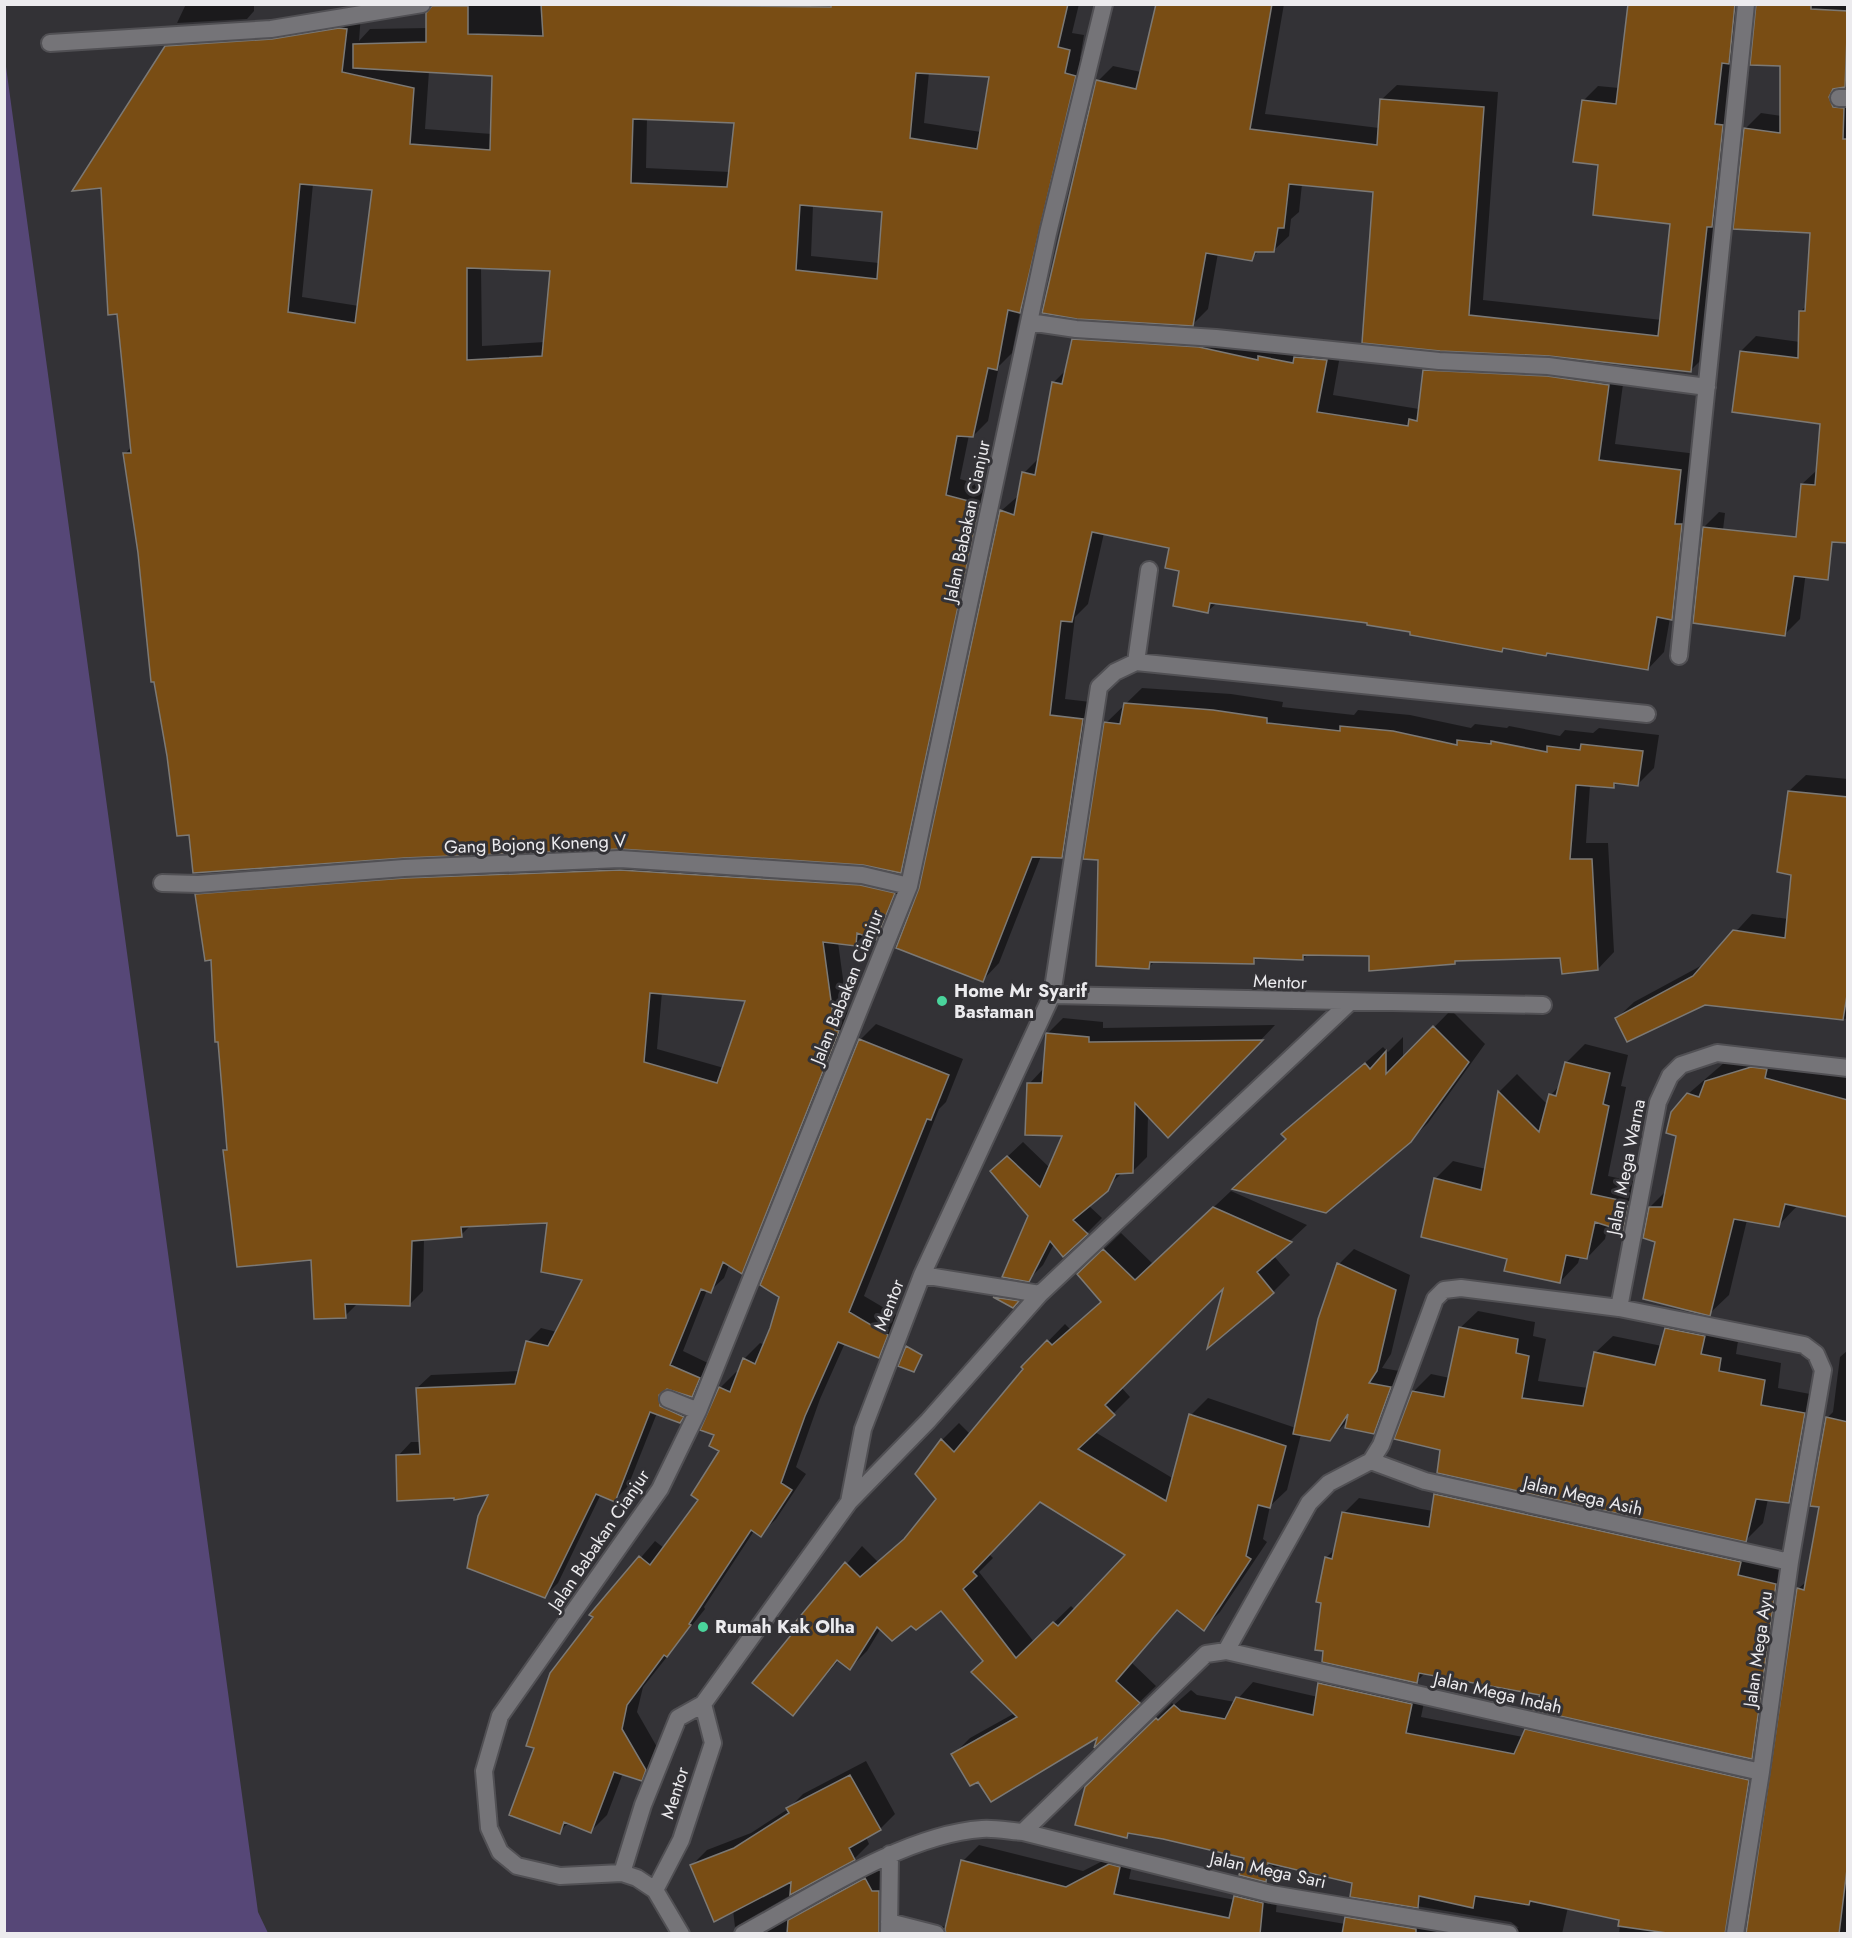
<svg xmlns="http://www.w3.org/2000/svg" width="1852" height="1938" font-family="Jost,sans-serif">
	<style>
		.green { fill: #564777 }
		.shadow { fill: #0007; fill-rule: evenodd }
		.building { fill: #794d14; stroke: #7c7975; stroke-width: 1.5; fill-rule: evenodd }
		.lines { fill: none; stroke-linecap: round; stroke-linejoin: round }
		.minor-casing { stroke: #515054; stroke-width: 20 }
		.minor { stroke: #757478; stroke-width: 16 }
		.poi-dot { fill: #4ad49c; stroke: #333236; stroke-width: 2 }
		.labels { text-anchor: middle; stroke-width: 6; stroke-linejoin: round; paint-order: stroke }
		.street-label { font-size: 18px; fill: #ecebee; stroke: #333236 }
		.poi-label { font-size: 18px; font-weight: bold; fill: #ecebee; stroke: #333236; text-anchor: start }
	</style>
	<rect width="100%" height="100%" fill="#333236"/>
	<!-- green -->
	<path class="green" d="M4,52L258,1912L268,1933H5Z"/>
	<!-- shadow -->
	<path class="shadow" d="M186,4H254V11L247,19L177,23Z
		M435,4H1079L1072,33L1084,35L1080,58L1090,61L1035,296L1020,312L1012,353L999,366L988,421L973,436L969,435L960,479L994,489L916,856L900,872L863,863L620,847L190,834L125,454L132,446L165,47L181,32L361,14L359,41L370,29L427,28ZM429,71L493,75L492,134L425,129ZM929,72L991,76L981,132L924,123ZM647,118L735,122L730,172L646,168ZM313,184L373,188L359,306L302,297ZM813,205L883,211L879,263L811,256ZM481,267L551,270L545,342L482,346Z
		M1158,4H1284L1265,114L1379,128L1381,100L1397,85L1498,92L1483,300L1662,320L1672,223L1600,163L1583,101L1598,86L1619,88L1630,4H1750L1706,355L1691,370L1549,354L1440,349L1375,191L1302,184L1299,212L1291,219L1289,236L1273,251L1260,250L1251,259L1218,253L1208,309L1193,324L1098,81L1113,66L1141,72Z
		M1757,4H1848V88H1844L1848,90V345L1823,406L1741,351L1756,336L1800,342L1801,311L1807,305L1812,232L1745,129L1761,113L1782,116L1781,65Z
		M1090,323L1342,344L1333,395L1419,409L1424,371L1441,354L1625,369L1615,444L1697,454L1688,602L1670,618L1664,652L1648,669L1549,652L1546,655L1506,647L1502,651L1369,622L1217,603L1208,611L1181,570L1171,547L1104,533L1088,604L1075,617L1065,699L1099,703L1078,840L1062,857L1041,856L999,963L983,980L921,889L1001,511L1019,495L1024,473L1040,457L1053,383L1067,369L1073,340Z
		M1816,471L1848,541L1802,484Z
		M1719,512L1725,513L1720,555L1806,571L1800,619L1785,634L1695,621L1704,527Z
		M1142,688L1231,694L1283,702L1282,707L1354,715L1358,710L1410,715L1471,728L1475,724L1507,728L1509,726L1560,736L1565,730L1593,733L1599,728L1659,735L1654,768L1638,784L1618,782L1613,787L1590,785L1586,843H1608L1614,952L1598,969L1562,957L1457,960L1455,962L1370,954H1308L1303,959L1258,957L1253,962L1156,960L1149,967L1106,723Z
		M1806,775L1848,779V1019L1704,1003L1617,1018L1634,1002L1708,962L1752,914L1788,919L1792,873L1789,791Z
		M634,856L907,880L889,925L876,938L865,934L855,944L838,942L848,1016L755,1259L742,1272L729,1265L724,1278L710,1291L707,1290L683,1351L712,1365L705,1382L692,1396L673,1389L694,1408L680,1421L657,1413L628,1486L615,1500L601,1494L558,1583L545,1596L490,1493L398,1456L411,1442H421L417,1388L431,1375L520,1371L527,1342L541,1328L557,1332L584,1279L548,1221L471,1225L461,1235L424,1238L423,1291L410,1304L358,1303L345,1316L313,1258L224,1150L228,1147L212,958L197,895L211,881ZM662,992L747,999L724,1068L657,1049Z
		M1451,1010L1485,1044L1428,1123L1410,1141L1288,1138L1284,1134L1383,1047L1388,1052L1403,1037V1059Z
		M1063,1018L1103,1022V1028L1275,1025L1183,1121L1148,1115L1147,1157L1132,1172H1123L1088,1205L1102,1218L1087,1233L1054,1244L1043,1265L1028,1280L1030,1215L1007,1157L1023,1142L1050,1168L1064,1135L1029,1084L1044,1068L1048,1033Z
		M876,1024L963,1059L946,1102L939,1109L864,1296L903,1319L894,1340L879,1356L845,1343L820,1399L796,1467L806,1474L776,1519L760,1535L754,1531L704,1607L705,1609L643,1687L637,1712L661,1754L657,1763L641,1779L623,1773L607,1815L591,1831L569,1822L559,1832L595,1616L592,1615L655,1541L664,1548L700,1499L721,1451L716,1434L720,1388L736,1372L739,1373L744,1359L760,1343L765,1345L860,1040Z
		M1585,1044L1628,1055L1621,1086L1626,1087L1608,1176L1646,1184L1640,1212L1622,1230L1608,1225L1605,1239L1587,1258L1580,1256L1578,1263L1560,1282L1509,1258L1435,1179L1453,1161L1486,1169L1499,1092L1517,1074L1548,1105L1551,1095L1560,1085L1567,1062Z
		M1770,1049L1785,1051L1783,1059L1848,1076V1215L1798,1205L1778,1226L1747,1220L1729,1295L1708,1315L1657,1241L1650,1207L1666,1191L1688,1094L1725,1062Z
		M1231,1191L1307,1225L1274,1256L1290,1275L1273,1292L1226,1284L1121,1387L1130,1397L1095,1432L1174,1479L1191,1415L1208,1398L1296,1428L1339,1264L1354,1249L1410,1275L1391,1354L1382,1368L1405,1372L1388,1418L1373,1433L1348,1421L1329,1439L1301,1434L1287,1490L1270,1506L1263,1539L1267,1542L1220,1612L1203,1629L1179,1609L1132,1663L1156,1686L1097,1744L1099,1734L979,1780L953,1755L970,1738L1015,1713L985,1661L941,1609L911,1624L881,1628L867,1651L850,1668L839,1660L793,1714L798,1629L794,1626L862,1546L878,1562L911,1533L938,1499L917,1474L942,1440L959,1423L970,1434L1025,1369L1023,1367L1065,1324L1070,1329L1102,1301L1096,1257L1121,1233L1153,1264ZM1039,1501L1127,1555L1075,1610L1071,1606L1034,1642L979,1572L993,1558L989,1554Z
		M1478,1311L1535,1322L1533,1336L1546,1339L1538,1381L1588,1388L1595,1353L1613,1336L1662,1346L1666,1329L1684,1311L1722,1319L1718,1337L1738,1341L1736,1354L1781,1363L1778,1388L1821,1396L1806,1484L1789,1502L1768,1499L1763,1523L1746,1540L1442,1448L1413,1392L1431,1374L1450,1378L1460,1328Z
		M1848,1350V1934H1766L1798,1589L1808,1580L1821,1506L1827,1418L1833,1412L1840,1357Z
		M1450,1479L1791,1569L1767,1743L1752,1758L1542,1694L1425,1673L1416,1682L1326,1558L1336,1548L1344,1513L1359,1498L1433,1511L1435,1494Z
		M1336,1668L1427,1688L1421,1717L1523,1737L1526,1730L1542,1714L1764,1764L1756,1812L1741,1828L1722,1934H1621L1619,1933L1621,1918L1568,1907L1562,1934H742L881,1863L894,1917L947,1927L963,1861L979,1845L1083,1871L1126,1849L1135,1851L1129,1879L1235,1900L1252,1881L1278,1887L1276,1912L1345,1924L1347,1918L1362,1902L1519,1928L1511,1922L1351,1895L1354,1882L1281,1865L1265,1880L1246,1856L1131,1832L1126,1837L1086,1787L1172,1703L1174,1705L1191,1690L1197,1695L1235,1702L1253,1682L1318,1697L1320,1683Z
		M866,1761L895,1814L880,1829L866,1837L869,1844L855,1858L735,1927L733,1910L692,1865L707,1850L751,1833L788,1809L803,1794Z"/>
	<!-- building -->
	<path class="building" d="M541,4L831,7V4H1068L1058,47L1070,50L1065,73L1076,76L1020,313L1008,310L997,370L988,368L973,437L957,436L946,495L980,504L901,873L863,865L620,849L404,858L193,873L189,835L177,836L167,756L154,682H151L138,553L123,453H131L117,314L108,315L101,188L72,191L165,46L272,39L339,28L347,29L342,72L414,88L410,144L490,150L492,76L353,68V44L426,42V13L432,6H468V34L543,36ZM916,73L989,77L977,149L910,138ZM633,119L734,123L727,187L631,183ZM300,184L372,190L355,323L288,312ZM800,205L882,212L877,279L796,270ZM467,268L550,271L542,356L467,360Z
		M1156,4H1272L1250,129L1377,145L1380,99L1484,107L1469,315L1658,336L1670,224L1593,215L1598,165L1573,162L1582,100L1616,104L1628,4H1735L1729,64L1722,63L1715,124L1723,125L1712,227H1707L1691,372L1549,356L1440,351L1362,343L1373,192L1289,184L1284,228H1278L1274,252H1255L1252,261L1206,253L1193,326L1077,319L1042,313L1096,80L1136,89Z
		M1756,4H1811V9L1848,11L1845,87L1833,89L1829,97L1833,107L1844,108L1843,139H1848V543L1832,542L1828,580L1794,576L1785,636L1693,623L1703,527L1796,537L1801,484L1815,485L1820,424L1732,412L1740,351L1798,358L1799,311H1805L1810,233L1733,229L1744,128L1780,133V66L1750,65Z
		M1072,339L1199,347L1258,360V356L1293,363L1294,357L1327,360L1317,412L1408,426L1409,419L1417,421L1423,370L1547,376L1609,385L1599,460L1681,470L1675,524H1682L1672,620L1657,617L1648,670L1547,653L1546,656L1503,648L1502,652L1410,635V632L1367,625V623L1210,603L1208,613L1173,606L1179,571L1165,568L1169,548L1092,532L1072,622L1061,621L1050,715L1083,719L1062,858L1032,857L983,982L896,948L919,888L1000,510L1014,515L1022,472L1035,475L1052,382L1062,384Z
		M1124,703L1213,710L1267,718V723L1340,731V726L1393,731L1457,745V740L1491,744V741L1547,752V746L1580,750L1581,744L1643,751L1638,786L1614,783V788L1576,785L1570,859H1592L1598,970L1562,974L1560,958L1455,961V964L1369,971V956L1303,955V960L1254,958V964L1150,962L1149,969L1096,966L1098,860L1083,859L1104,722L1120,724Z
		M1788,791L1848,797V989L1843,1020L1705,1005L1627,1042L1615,1018L1693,976L1733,930L1785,938L1791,875L1777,872Z
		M620,870L860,885L895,893L876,940L857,933L856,946L823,942L835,1030L839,1031L742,1274L723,1262L711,1293L701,1289L670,1365L700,1378L692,1397L667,1389L659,1395L660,1406L684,1417L680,1423L650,1412L615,1502L596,1494L545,1598L467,1568L478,1516L488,1495L454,1500V1498L397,1501L396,1455L420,1454L416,1388L515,1384L526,1341L548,1346L582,1280L541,1272L547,1223L461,1227L462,1237L412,1241L410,1306L345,1304L346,1318L314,1319L311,1260L237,1267L223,1150H227L218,1042H215L211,960L205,961L195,894L405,878ZM650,993L745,1001L717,1083L644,1062Z
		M1433,1026L1469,1062L1411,1142L1326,1213L1232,1189L1286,1139L1281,1134L1365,1063L1370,1069L1386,1051V1074Z
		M1046,1033L1089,1037V1042L1263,1040L1168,1138L1135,1103L1133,1173L1116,1174L1108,1191L1073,1220L1088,1234L1063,1257L1050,1241L1029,1282L1002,1277L1028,1216L990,1171L1007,1156L1040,1187L1062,1136L1025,1135L1027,1083H1042Z
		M859,1039L949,1075L931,1120L927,1119L849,1312L888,1335L879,1358L838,1342L805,1416L781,1483L792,1490L761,1537L751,1530L689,1624L691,1625L667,1657L664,1655L627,1705L622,1729L646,1770L642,1781L614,1772L591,1833L564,1822L560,1834L509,1815L534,1748L526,1746L550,1673L593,1617L589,1615L639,1556L650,1565L698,1500L691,1495L719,1451L709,1446L714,1435L700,1430L719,1387L730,1392L743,1358L755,1364L770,1328L779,1297L760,1285Z
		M1565,1062L1610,1073L1603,1104L1609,1106L1591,1194L1628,1202L1623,1231L1595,1222L1587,1259L1566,1255L1560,1283L1504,1271L1507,1259L1421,1237L1434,1178L1481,1190L1498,1091L1539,1132L1549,1094L1556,1096Z
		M1751,1067L1767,1069L1765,1078L1848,1100V1217L1785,1204L1779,1227L1734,1219L1710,1316L1643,1299L1655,1242L1643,1238L1649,1207H1662L1676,1136L1666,1133L1671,1112L1687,1093L1699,1097L1705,1081Z
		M1213,1207L1292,1242L1257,1272L1274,1293L1207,1349L1223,1289L1105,1405L1115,1415L1078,1449L1166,1501L1189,1414L1286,1446L1270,1508L1258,1505L1246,1556L1251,1559L1204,1631L1177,1610L1116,1681L1140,1703L1094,1748L1097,1738L991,1802L978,1782L970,1786L951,1754L1017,1717L971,1672L983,1661L941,1611L916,1630L911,1626L892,1641L877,1627L850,1670L837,1660L793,1716L752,1683L796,1629L792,1626L845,1562L860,1577L904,1539L936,1499L915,1474L941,1439L954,1452L1023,1369L1021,1367L1047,1340L1052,1345L1101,1302L1077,1274L1103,1249L1135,1280ZM1040,1502L1125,1555L1058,1626L1053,1622L1016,1658L963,1589L977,1576L973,1572Z
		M1337,1263L1396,1290L1377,1371L1369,1383L1391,1387L1374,1434L1345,1428L1348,1414L1330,1441L1293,1434L1318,1319Z
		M993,1297L1019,1301L1013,1308Z
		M1459,1327L1518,1339L1516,1353L1529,1356L1522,1398L1583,1406L1594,1352L1655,1365L1665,1328L1705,1336L1701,1354L1721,1358L1719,1371L1765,1380L1761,1405L1805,1413L1789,1503L1756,1499L1746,1542L1437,1473L1440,1450L1394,1439L1412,1391L1444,1397Z
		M906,1346L922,1355L914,1372L898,1366Z
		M1826,1417L1848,1422V1861L1839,1934H1746L1797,1588L1804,1590L1819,1507L1810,1506Z
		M1434,1494L1741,1562L1738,1575L1776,1584L1752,1759L1533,1710L1540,1695L1419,1673L1417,1683L1322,1662L1323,1651L1315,1650L1321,1603L1316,1602L1325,1557L1332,1559L1342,1512L1429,1527Z
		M1318,1683L1412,1704L1406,1733L1514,1754L1525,1729L1749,1780L1725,1934H1674L1618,1926L1619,1920L1530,1901L1529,1905L1475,1896L1473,1908L1419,1896L1418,1908L1350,1897L1352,1883L1268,1863L1266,1882L1239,1875L1244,1858L1163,1839L1128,1833L1127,1838L1075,1825L1085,1787L1156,1718L1158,1720L1174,1705L1181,1711L1225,1719L1236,1697L1313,1715Z
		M850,1775L881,1830L849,1848L855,1860L790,1895L791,1882L714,1922L690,1865L734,1848L789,1813L786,1808Z
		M961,1860L1066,1887L1109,1864L1120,1867L1114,1894L1229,1918L1234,1896L1263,1903L1260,1934H946L945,1929Z
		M865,1878L872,1891H879V1934H787L788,1920Z
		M1345,1917L1416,1929V1934H1342Z"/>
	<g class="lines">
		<!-- minor casing -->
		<g class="minor-casing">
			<path id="minor" d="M50,43L271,29L422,4
				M1839,98H1848
				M1029,322L1076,329L1216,338L1439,361L1548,366L1707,387
				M1679,656L1746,4
				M1136,662L1149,570
				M162,883L198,884L404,868L620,859L862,875L909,886
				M1052,995L1543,1005
				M922,1275L1040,1294
				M1619,1308L1658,1102L1670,1076L1681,1065L1717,1053L1848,1068
				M668,1399L698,1411
				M1371,1461L1425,1481L1790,1562
				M849,1502L863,1429L922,1275L1052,995L1099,687L1115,672L1136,662L1647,714
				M1226,1651L1761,1772
				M1023,1832L1206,1654L1226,1651L1309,1503L1329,1483L1371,1461L1381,1445L1435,1299L1444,1290L1461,1288L1619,1308L1804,1345L1816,1354L1823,1370L1790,1562L1761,1772L1735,1934
				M622,1873L643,1805L678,1718L703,1704L849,1502L928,1421L1040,1294L1349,1003
				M655,1890L681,1840L713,1743L703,1704
				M889,1922L936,1934
				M681,1934L655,1890L637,1878L622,1873L560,1876L517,1866L500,1852L489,1828L484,1771L500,1716L660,1489L698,1411L909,886L1048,233L1104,4
				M743,1934C811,1897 905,1834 982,1829C995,1828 1009,1831 1023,1832L1271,1894L1509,1934
				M889,1934L890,1854"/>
		</g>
		<!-- minor -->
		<use href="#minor" class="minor"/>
	</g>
	<!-- markers -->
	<g class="poi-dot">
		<circle cx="942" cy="1001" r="6"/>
		<circle cx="703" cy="1627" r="6"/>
	</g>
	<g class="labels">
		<!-- street labels -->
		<g class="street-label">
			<text transform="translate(967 521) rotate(-78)" y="6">Jalan Babakan Cianjur</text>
			<text transform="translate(535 844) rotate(-2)" y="6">Gang Bojong Koneng V</text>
			<text transform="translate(1280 982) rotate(2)" y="6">Mentor</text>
			<text transform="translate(847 987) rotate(-68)" y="6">Jalan Babakan Cianjur</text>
			<text transform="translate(1626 1167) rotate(-79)" y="6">Jalan Mega Warna</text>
			<text transform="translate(889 1305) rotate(-69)" y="6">Mentor</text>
			<text transform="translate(1583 1496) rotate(13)" y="6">Jalan Mega Asih</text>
			<text transform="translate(599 1540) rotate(-56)" y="6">Jalan Babakan Cianjur</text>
			<text transform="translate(1758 1649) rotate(-82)" y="6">Jalan Mega Ayu</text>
			<text transform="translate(1498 1693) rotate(13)" y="6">Jalan Mega Indah</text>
			<text transform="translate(675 1793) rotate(-72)" y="6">Mentor</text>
			<text transform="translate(1268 1870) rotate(12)" y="6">Jalan Mega Sari</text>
		</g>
		<!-- poi labels -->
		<g class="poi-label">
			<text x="954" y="997">Home Mr Syarif<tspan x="954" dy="21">Bastaman</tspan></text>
			<text x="715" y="1633">Rumah Kak Olha</text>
		</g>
	</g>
	<!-- border -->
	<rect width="1852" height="1938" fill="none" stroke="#ecebee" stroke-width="12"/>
</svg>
